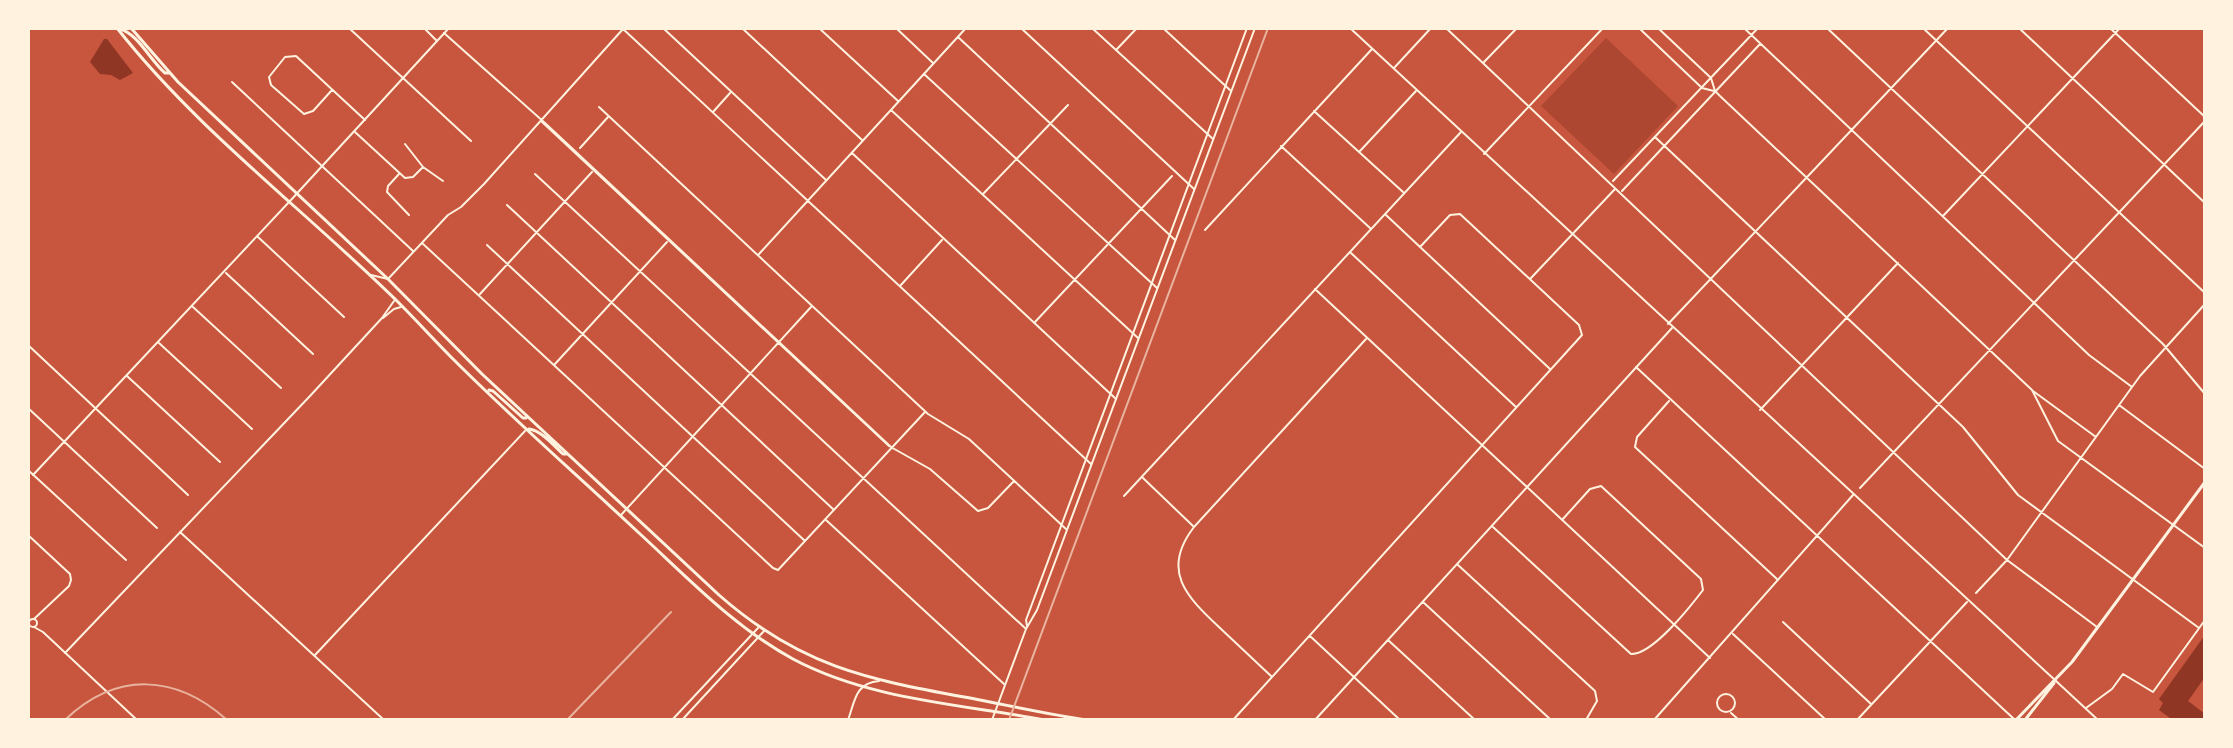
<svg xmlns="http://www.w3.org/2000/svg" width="2233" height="748" font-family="'Alegreya Sans',sans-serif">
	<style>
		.green { fill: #ae4732 }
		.water { fill: #8f3625 }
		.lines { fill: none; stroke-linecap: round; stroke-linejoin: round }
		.minor { stroke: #fff3e0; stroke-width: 2 }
		.tertiary { stroke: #fff3e0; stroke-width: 2 }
		.secondary { stroke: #fff3e0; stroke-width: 2 }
		.primary { stroke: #fff3e0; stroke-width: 3 }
		.rail { stroke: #e9b49f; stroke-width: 2 }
	</style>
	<rect width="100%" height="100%" fill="#c8553d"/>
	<!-- green -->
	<path class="green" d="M1606,38L1678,106L1614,174L1541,106Z"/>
	<!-- water -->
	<path class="water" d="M104,39H107L133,73L120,80L111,75L100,74L90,62Z
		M2205,635V677L2188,701L2205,714V720H2169L2170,718L2159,710L2163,703L2159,699Z"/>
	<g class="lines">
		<!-- minor -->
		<path class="minor" d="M349,28L471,141
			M424,28L436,40
			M622,28L1091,464
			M663,28L826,180
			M742,28L862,140
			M819,28L898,101
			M896,28L933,63
			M1021,28L1194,189
			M1092,28L1213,139
			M1163,28L1231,91
			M1446,28L2007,560L2097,627
			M1639,28L1702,88L1714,91
			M1658,28L1711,78L1715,91L1720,96L2032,390L2058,441L2205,548
			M1744,28L2089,355L2132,387
			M1827,28L2163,344L2205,394
			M2019,28L2205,203
			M2110,28L2205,117
			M2203,28L2205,30
			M444,33L545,123L891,447
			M958,37L1175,240
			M1117,49L1137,28
			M1484,62L1517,28
			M1394,68L1431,28
			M924,74L1157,288
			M232,82L413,251
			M332,90L313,111L304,114L271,85L269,77L285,57L296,56L365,120
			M599,107L928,414L969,439L1066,529
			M891,110L1138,338
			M1314,111L1403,192
			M713,112L730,93
			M541,121L889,446L930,469L978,511L988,508L1014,481
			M355,132L405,178L413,177L423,167
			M1655,137L1963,427L2018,495L2199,628
			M405,144L423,167L443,181
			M1281,146L1370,228
			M580,148L608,117
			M1360,151L1416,91
			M852,153L1116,399
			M1484,154L1603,28
			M399,174L388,186L387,192L409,215
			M535,174L1025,628
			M1613,181L1758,28
			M1622,191L1760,44
			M983,194L1068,105
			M507,205L834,510
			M1386,215L1550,369
			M1943,216L2120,28
			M1205,230L1372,49
			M258,237L344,317
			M422,243L773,568L778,570L925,412
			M487,245L805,541
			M1351,253L1516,407
			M759,254L966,28
			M226,273L313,354
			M371,275L388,279L448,215L461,207L484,184L623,29
			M1531,278L1615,189
			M900,286L942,240
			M1315,289L1710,658
			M480,294L592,172
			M193,307L281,388
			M383,318L394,309L401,307
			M1035,322L1172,176
			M1668,324L1948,28
			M159,343L252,429
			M28,345L188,495
			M555,364L667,242
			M1636,367L2014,719
			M127,376L220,462
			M2033,391L2096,437
			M1669,401L1637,437L1635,447L1778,580
			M2119,405L2205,469
			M28,408L157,528
			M1760,410L1898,263
			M28,470L126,560
			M33,475L290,201
			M1143,478L1193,526
			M1860,488L2205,121
			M1124,496L1461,132
			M621,515L811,307
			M826,520L1004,684
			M1493,527L1631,654C1652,655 1690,607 1703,590L1701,579L1601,486L1590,489L1562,520
			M180,532L384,720
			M28,535L70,574L71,580L69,586L34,619
			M1458,565L1595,691L1597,701L1586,720
			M1976,593L2007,560L2140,376L2205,304
			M1423,602L1551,720
			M29 623a4 4 0 1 1 8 0a4 4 0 1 1-8 0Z
			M1783,622L1871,704
			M34,627L43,632L137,720
			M1733,634L1826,720
			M1310,636L1400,720
			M1388,640L1475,720
			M65,653L310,396L382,318L394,301
			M315,655L525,431
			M1271,676C1254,660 1237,644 1220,628C1187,597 1160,571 1194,527L1366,339
			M2056,681L2098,720
			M1717 703a9 9 0 1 1 18 0a9 9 0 1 1-18 0Z
			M2086,708L2112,689L2123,674L2153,692L2205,620
			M1731,713L1739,720
			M848,720C855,701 855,683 879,681
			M1233,720L1582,335L1579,325L1460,214L1450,215L1420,247
			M1315,720L1672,328
			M1654,720L1853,495
			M1857,720L1967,602"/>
		<!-- tertiary -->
		<path class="tertiary" d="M1350,28L2056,681
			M1923,28L2205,293
			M290,201L449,28"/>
		<!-- secondary -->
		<path class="secondary" d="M1027,626L1026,620L1247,28
			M672,720L758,628
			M682,720L764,631
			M992,720L1026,629L1037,610L1255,28"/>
		<!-- primary -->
		<path class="primary" d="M117,28C198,131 306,211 399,303C417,321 435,341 453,359C513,419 577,475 639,533C688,578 734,627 793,659C870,700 961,704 1045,720
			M131,28L178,82L388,279L482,374L719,595C804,670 873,680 980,700C1016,707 1052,715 1088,720
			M120,29C138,34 150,60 165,73H169
			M489,390L493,391L523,418H526
			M529,429C542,431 553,445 563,454H568
			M2016,720L2072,662L2205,482
			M2025,720L2054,683"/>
		<!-- rail -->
		<path class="rail" d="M65,720C116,671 176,674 227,720
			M567,720L671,612
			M1009,720L1268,28"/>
	</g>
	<!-- border -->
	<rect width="2233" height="748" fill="none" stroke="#fff3e0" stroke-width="60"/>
</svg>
